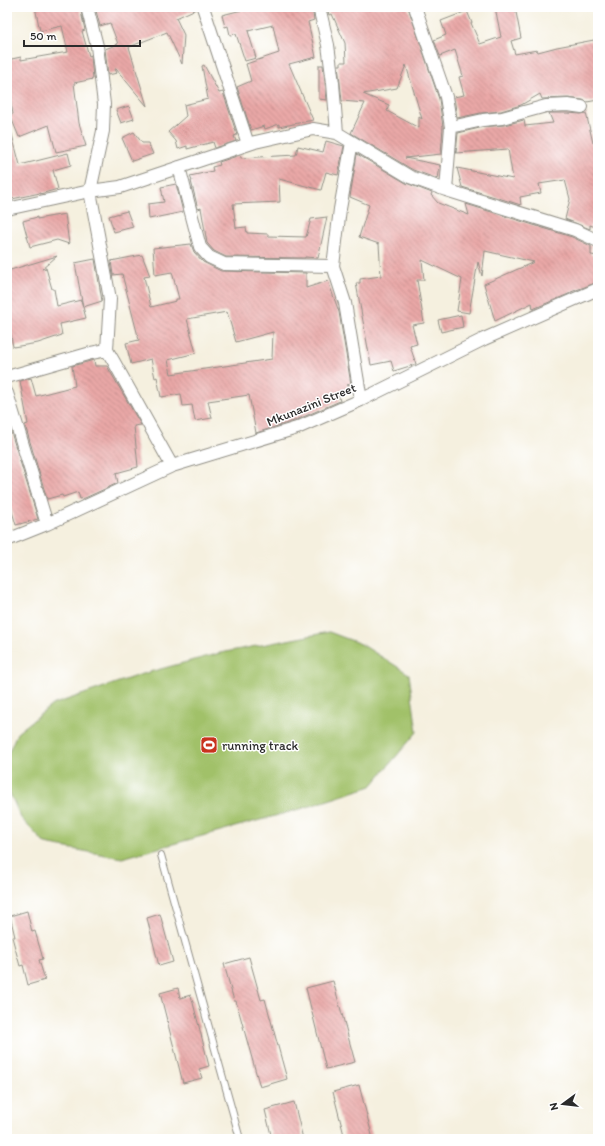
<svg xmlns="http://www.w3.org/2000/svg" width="605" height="1146" font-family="Itim,sans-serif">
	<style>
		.grass { fill: #a1c169; stroke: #66764a }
		.building { fill: url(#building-back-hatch); fill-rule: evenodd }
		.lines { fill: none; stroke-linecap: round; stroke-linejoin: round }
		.lane-casing { stroke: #908e85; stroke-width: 8 }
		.street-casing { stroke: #908e85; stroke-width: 14 }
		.lane { stroke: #fff; stroke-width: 6 }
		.street { stroke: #fff; stroke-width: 12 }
		.labels { text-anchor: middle; stroke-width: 3; stroke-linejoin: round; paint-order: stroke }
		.street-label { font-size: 13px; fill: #2b2b2b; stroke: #fff }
		.poi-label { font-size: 13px; fill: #2b2b2b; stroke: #fff; text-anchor: start }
	</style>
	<defs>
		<pattern id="building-back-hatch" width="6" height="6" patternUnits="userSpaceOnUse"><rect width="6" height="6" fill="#eaa8a7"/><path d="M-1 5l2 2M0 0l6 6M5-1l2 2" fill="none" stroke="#be8988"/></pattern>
	</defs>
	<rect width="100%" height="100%" fill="#fff"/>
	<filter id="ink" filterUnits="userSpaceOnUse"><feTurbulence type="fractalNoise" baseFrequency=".025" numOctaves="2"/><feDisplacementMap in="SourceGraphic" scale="8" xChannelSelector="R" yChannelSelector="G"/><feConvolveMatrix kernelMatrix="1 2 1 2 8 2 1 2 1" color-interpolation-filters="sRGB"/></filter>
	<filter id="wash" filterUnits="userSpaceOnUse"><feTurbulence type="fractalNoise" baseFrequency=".012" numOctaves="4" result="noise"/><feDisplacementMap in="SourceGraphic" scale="16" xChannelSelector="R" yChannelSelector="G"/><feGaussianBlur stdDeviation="0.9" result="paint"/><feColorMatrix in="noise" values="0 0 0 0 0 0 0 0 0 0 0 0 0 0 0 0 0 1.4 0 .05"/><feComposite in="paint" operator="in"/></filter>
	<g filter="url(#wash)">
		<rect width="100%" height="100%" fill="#f5f0df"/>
		<!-- grass -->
		<path class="grass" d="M329,632L361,644L409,674L417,732L371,786L304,808L122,858L45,844L21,818L7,787V756L17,733L52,705L142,674L220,653Z"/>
		<g id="blocks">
			<!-- building -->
			<path class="building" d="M35,7H80L85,30L82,31L89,56L91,55L93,79L74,83L79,123L86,146L56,152L49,125L19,137L10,115L13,114L7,84V60L21,57V60L68,52L62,26L40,31Z
				M95,7H196V9L176,18L184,35L182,64L167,32L129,47L147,106L116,69H115L117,73L108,75L105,49L118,44L110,23L100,26Z
				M254,7H312L314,20L308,22L316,57L289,64L313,120L279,127V124L265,129L264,126L251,130L237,87L251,81L246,64L279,53L273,25L248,31L256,58L245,61L236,34L230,35L228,26L225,27L222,15Z
				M327,7H408L439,99L443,127L441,154L405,158L440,165L438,179L413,170L351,133L365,103L342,101L338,65H341V62H346L345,43L332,14L329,15ZM406,65L422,119L419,117V128L387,111L389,105L363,94L397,88Z
				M495,7H515L521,38L511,41L515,54L537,50L538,52L557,47L594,40L598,60V100L587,102L583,100L568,98L542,99L540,94L521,105L501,111L481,113L457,118L454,97L464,95L459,77L463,76L455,50L440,56L434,40L446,35L441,21L467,11L472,23H471L480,44L501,37Z
				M204,65L219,93L223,92L237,135L234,136L236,141L215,148L213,142L187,149V146L178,149L176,141L168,132L186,116L184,105L208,99L202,66Z
				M319,65H323L327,100L319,99Z
				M129,106L134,119L121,123L116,110Z
				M549,113H568L581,114L586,113L593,143H595L598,155V228L590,225V229L565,219L570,199L565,180L539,184L541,193L520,197L521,205L462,187L457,168L513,179L508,149L456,153L458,133L484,127L504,125L524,120L525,126L553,123Z
				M7,131H11L20,165L68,153L71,165L53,170L58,189L40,194V193L12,199L7,177Z
				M134,132L142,143H148L153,154L132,161L122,138Z
				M326,141L344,146L338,175L326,172L321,190L279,179L280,202L233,204L236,228L246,227L247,233L268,234V236L306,237L311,219L327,217L318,258L305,257V258L226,257L214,251L207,243L201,208L198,209L191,181H192L190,176L213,171L212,167L220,165L219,162L240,155L241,158L296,155L298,146L323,152Z
				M357,154L406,183L432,193L431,195L438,203L469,215L466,204L572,237L591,246V255L598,256V282L571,292V293L533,309L532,303L495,321L484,284L534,262L485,251L482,276L478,262L469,313L457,311L462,279L422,260L424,280H417L424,323L412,325L417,344L410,346L416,364L394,371L391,361L371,365L356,283H360V279L381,276L379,244L359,237L369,205L350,197Z
				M176,184L183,212L149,219L148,204L164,202L161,187Z
				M127,211L133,227L114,232L109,216Z
				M65,214L69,244L57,240L30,247L23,221L37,217V219Z
				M191,244L194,252L203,262L221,271L306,273V288L328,281L339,312L351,384L347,385L349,391L338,394L340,401L294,421L256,433L249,395L208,401L212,418L195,421L192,405L183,406L181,394L161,397L157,377L155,378L151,359L131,364L126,343L139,340L122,274L113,275L111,261L142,255L150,276L144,277L151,307L176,301V299H179L172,272L155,275L153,248ZM227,312L236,342L273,332L272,359L171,374L168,360L196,353L187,319Z
				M57,256L42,269L46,268L52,289H54L57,306L81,300L86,318L60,324L62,335L38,343L13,347L7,313V271Z
				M95,259L102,301L83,307L75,263Z
				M461,315L463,327L441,332L438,320Z
				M94,360L95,366H107L141,425L134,426L138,467L116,473L118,483L85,498L80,499L78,492L63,497L62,495L47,499L25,425L28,424L20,381L31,378L36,396L75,386L72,366Z
				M10,429L38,519L16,525L11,508L7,509V430Z
				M27,911L32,932L35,931L43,959L39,960L45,980L28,985L23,965L20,966L12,937H15L10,916Z
				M160,914L173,962L159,966L147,918Z
				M249,957L261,1000L265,999L287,1079L260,1087L236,1001H234L224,964Z
				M333,981L355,1062L326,1069L306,988Z
				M178,988L180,998L191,995L209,1066L199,1069L202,1078L183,1083L160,993Z
				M359,1085L373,1139H345L333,1092Z
				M294,1102L303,1139H272L265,1110Z"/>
		</g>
	</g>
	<g filter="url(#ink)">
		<use href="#blocks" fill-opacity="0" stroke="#908e85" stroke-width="1"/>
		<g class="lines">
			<!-- lane casing -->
			<g class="lane-casing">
				<path id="lane" d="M161,855L240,1139"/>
			</g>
			<!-- street casing -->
			<g class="street-casing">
				<path id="street" d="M87,7L97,46L104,104L103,131L90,191L110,299L107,350
					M203,7L248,144
					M319,7L328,45L333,83L337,133
					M415,7L446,97L451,127L446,190
					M451,127L483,120L502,118L546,106L568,105L582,107
					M352,142L340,209L333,266L345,303L361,400
					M179,167L200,247L209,257L224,264L333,266
					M7,209L90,191L120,187L255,142L313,129L337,133L410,177L446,190L575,230L598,241
					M7,377L91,353L107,350L114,362L172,466
					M7,393L47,524
					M7,540L47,524L172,466L297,428L361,400L484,339L598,289"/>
			</g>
			<!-- lane -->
			<use href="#lane" class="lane"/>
			<!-- street -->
			<use href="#street" class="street"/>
		</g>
	</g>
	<!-- icons -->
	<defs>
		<g id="stadium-square" transform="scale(0.9)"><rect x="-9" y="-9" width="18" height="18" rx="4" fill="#c8321e" stroke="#fff"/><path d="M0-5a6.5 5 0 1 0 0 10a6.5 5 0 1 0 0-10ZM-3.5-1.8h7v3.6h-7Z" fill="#fff"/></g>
	</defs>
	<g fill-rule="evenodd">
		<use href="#stadium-square" x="209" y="745"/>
	</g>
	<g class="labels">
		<!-- street labels -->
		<g class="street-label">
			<text transform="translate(311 404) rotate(-22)" y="5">Mkunazini Street</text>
		</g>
		<!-- poi labels -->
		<g class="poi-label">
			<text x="222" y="750">running track</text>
		</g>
	</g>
	<!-- margin -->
	<rect width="605" height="1146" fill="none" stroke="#fff" stroke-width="24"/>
	<!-- north arrow -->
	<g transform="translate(563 1104) rotate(255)" stroke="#ffffff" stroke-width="3" paint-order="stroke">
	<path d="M0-3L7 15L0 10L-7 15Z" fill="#2b2b2b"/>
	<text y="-6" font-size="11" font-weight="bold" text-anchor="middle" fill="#2b2b2b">N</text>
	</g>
	<!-- scale -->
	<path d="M24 40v6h116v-6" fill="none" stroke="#2b2b2b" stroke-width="2"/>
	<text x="30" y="40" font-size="12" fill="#2b2b2b" stroke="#ffffff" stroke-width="3" paint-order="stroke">50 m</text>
</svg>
